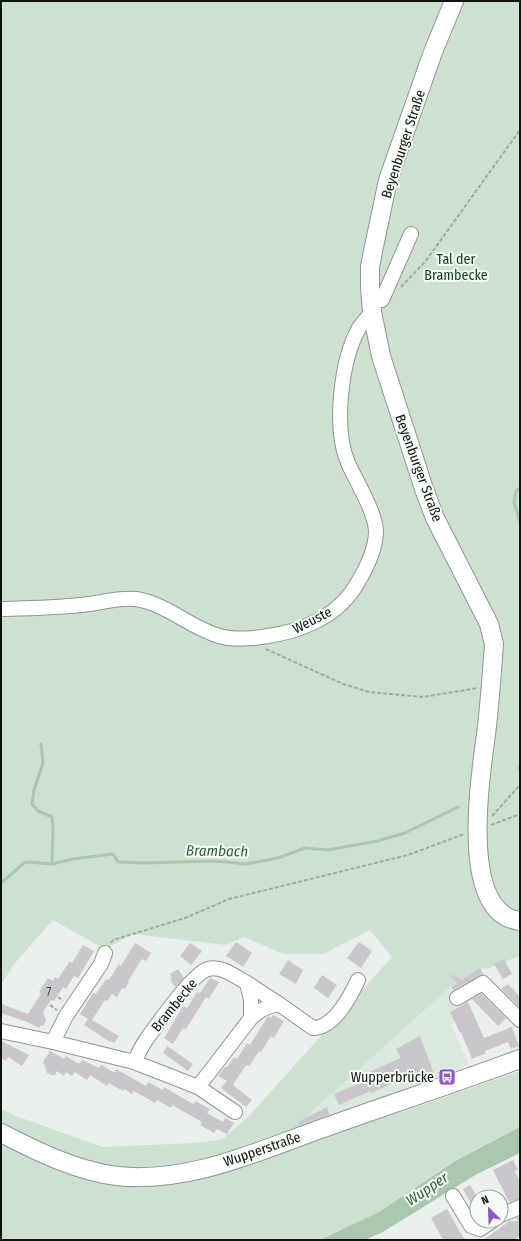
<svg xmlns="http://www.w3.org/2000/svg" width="521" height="1241" font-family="'Fira Sans Condensed',sans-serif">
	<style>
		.built { fill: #dbe8dd }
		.green { fill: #cce1cf }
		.water { fill: #a9c8ad }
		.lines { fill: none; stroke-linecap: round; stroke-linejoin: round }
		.stream { stroke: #a9c8ad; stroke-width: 3 }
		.building { fill: #c9c6cc }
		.minor-casing { stroke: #909691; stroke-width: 16 }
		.major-casing { stroke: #909691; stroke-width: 20 }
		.path { stroke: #a4a9a5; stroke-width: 2; stroke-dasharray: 4 2; stroke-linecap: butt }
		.minor { stroke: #fff; stroke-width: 14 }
		.major { stroke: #fff; stroke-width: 18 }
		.labels { text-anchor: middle; stroke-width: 4; stroke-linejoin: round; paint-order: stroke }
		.number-label { font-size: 12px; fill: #3e3f3f }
		.street-label { font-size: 14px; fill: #101210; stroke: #f6fdf7 }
		.park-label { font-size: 14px; fill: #093c18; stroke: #f6fdf7 }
		.poi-label { font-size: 14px; fill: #101210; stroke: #f6fdf7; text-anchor: end }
		.water-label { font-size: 15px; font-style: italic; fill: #31603a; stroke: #f6fdf7 }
	</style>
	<rect width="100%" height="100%" fill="#e9efea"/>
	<!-- built -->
	<path class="built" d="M450,987L466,1013L451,1024L469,1065L404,1090L308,1125L307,1116Z"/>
	<!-- green -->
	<path class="green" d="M1,1H520V956L486,969L481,968L450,987L307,1116L308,1125L215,1159L169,1167L145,1169L120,1168L94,1165L56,1152L1,1123V1109L16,1116L102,1147L193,1143L219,1140L224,1138L249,1116L392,957L370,930L323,954H283L244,937L226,945L133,934L105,949L53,920L16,962L1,984Z
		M520,1071V1127L454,1161L379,1212L320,1240H1V1141L90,1176L215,1172L366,1123L399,1113Z"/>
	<!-- water -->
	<path class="water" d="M520,1127V1153L477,1174L381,1233L364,1240H320L379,1212L455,1161Z"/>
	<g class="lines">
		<!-- stream -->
		<path class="stream" d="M520,488L516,491L514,502L520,522
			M41,744L43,763L34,790L32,804L38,811L52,817L53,827L52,864
			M519,768L520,767
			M1,883L24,863L28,862L52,864L73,859L113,854L118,862L144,863L215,861L246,864L278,858L305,848L328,850L377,841L405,833L458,807"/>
	</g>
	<!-- building -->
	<path class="building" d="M236,942L252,953L243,967L226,956Z
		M359,942L372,951L361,968L347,958Z
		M135,943L151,953L146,961L142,959L128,981L129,982L125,989L122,988L117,997L112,994L107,1001L105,1000L92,1020L119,1036L114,1043L111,1041L110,1042L84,1025L88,1019L80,1014L93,993L96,994L106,979L109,980L119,964L121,966Z
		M190,943L202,951L191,965L180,956Z
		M83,945L94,951L78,978L74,976L66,989L63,987L54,1001L51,1000L43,1012L46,1021L43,1026L41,1025L39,1028L30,1023L1,1013V1004L28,1014L41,994L39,992L48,978L53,981L55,977L58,979L70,961L72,963Z
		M504,959L512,974L503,979L494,964Z
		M288,960L303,970L296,984L279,974Z
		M480,968L484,975L479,976L453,990L451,987L457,983L449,974L462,980Z
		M178,969L184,978L175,987L170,979L172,978L170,974Z
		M322,975L337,985L328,998L314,988Z
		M210,978L219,982L209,999L206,997L186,1029L183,1028L173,1044L164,1038L183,1006L187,1008L197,992L200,993Z
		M508,984L520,997V1005L519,1007L501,989Z
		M482,994L506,1018L498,1026L472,999Z
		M468,1002L484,1038L512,1027L519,1046L511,1049L508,1042L485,1051L486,1053L472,1059L461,1032L460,1033L450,1012Z
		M273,1015L284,1021L274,1038L271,1036L261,1052L259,1051L249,1066L246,1065L233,1085L252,1100L246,1107L221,1088L227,1081L218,1076L224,1068L228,1066L234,1057L237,1059L247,1043L250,1045L268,1016L271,1018Z
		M420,1036L434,1074L416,1081L413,1074L371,1093L370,1091L339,1105L334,1094L365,1081L362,1075L401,1058L396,1049Z
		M1,1041L29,1055L22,1066L8,1057L6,1061L1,1058Z
		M167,1046L193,1064L188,1071L163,1053Z
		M50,1051L64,1059L66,1056L79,1064L82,1060L99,1068L101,1065L115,1073L116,1069L146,1086L148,1082L163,1090L164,1087L186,1100L194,1104L195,1101L210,1109L207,1113L223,1122L225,1118L234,1123L227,1134L217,1129L214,1133L200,1125L202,1122L172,1105L171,1108L157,1100L155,1103L134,1091L132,1094L124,1089L123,1091L109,1083L107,1086L90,1075L87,1080L75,1072L72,1076L66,1072L64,1076L57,1071L55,1075H52L47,1073L43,1062Z
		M327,1107L329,1115L300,1125L298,1122Z
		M513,1160L518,1170L515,1171L520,1182V1199L509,1202L493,1170Z
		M470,1185L477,1197V1214L463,1189Z
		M447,1209L455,1223L465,1240H443L431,1218Z
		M520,1216V1236L514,1240H483L510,1221H518L516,1218Z"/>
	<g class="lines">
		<!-- minor casing -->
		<g class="minor-casing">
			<path id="minor" d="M382,300L411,234
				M1,609C30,608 60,608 89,604C104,602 120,597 136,599C167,604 189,627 219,636C233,640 247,639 262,637C300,632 339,617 358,582C367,567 376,549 376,531C375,511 356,481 348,463C333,428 341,360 359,328C363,322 368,317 372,312
				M247,983L279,1004
				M457,998L483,983L520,1020
				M251,1018C260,1010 267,1006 279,1004L313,1028C334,1028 350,997 358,980
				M1,1031L53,1042L134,1062L198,1087L235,1112
				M53,1042L66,1016L101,964L105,953
				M134,1062C138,1055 141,1047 146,1040C156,1026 193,973 208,969C221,965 236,977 247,983L251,1000V1018L198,1087
				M453,1196L471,1226L480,1229L492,1221
				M501,1215L520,1207"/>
		</g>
		<!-- major casing -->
		<g class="major-casing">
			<path id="major" d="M454,1L433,52L388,180L373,251L370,267V287L372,312L381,356L424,489L435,518L489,624L494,644C492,672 490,699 487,726C482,769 456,913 520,921
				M1,1133C36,1151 76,1171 117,1176C192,1184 262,1149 332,1125C394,1103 458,1082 520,1059"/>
		</g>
		<!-- path -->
		<path class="path" d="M401,287L425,262L520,130
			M266,649L343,684L369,692L423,697L478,688
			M492,816L520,785
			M491,825L520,814
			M111,943L113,940L185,918L229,899L408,855L464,834
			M58,997L63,1001
			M50,1005L57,1010"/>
		<!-- minor -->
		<use href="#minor" class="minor"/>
		<!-- major -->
		<use href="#major" class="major"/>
	</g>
	<!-- icons -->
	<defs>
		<g id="bus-square" transform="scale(0.9)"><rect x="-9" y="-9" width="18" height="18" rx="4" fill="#9254ca" stroke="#f6fdf7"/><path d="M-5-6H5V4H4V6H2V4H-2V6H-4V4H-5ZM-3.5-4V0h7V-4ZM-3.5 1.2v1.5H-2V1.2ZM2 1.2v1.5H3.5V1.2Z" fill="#fff"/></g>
	</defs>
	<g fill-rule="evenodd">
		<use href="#bus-square" x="447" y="1077"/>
	</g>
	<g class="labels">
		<!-- number labels -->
		<g class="number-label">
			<text x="49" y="996">7</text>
		</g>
		<!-- street labels -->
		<g class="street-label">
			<text transform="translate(403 144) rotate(-72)" y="5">Beyenburger Straße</text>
			<text transform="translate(419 468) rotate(70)" y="5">Beyenburger Straße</text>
			<text transform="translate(312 620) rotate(-27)" y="5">Weuste</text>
			<text transform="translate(174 1005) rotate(-51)" y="5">Brambecke</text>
			<text transform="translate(262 1149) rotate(-19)" y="5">Wupperstraße</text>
		</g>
		<!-- park labels -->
		<g class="park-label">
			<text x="456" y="264">Tal der<tspan x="456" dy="16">Brambecke</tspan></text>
		</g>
		<!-- poi labels -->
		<g class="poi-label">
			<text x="434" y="1082">Wupperbrücke</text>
		</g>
		<!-- water labels -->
		<g class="water-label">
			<text transform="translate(217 851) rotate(1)" y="5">Brambach</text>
			<text transform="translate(427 1189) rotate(-34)" y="5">Wupper</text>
		</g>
	</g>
	<!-- border -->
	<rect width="521" height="1241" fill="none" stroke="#101210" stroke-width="4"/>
	<!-- north arrow -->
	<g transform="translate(489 1209) rotate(336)"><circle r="19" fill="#f6fdf7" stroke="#9a9f9b"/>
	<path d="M0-3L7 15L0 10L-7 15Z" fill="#9254ca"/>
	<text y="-6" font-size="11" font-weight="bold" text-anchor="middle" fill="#101210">N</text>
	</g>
</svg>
